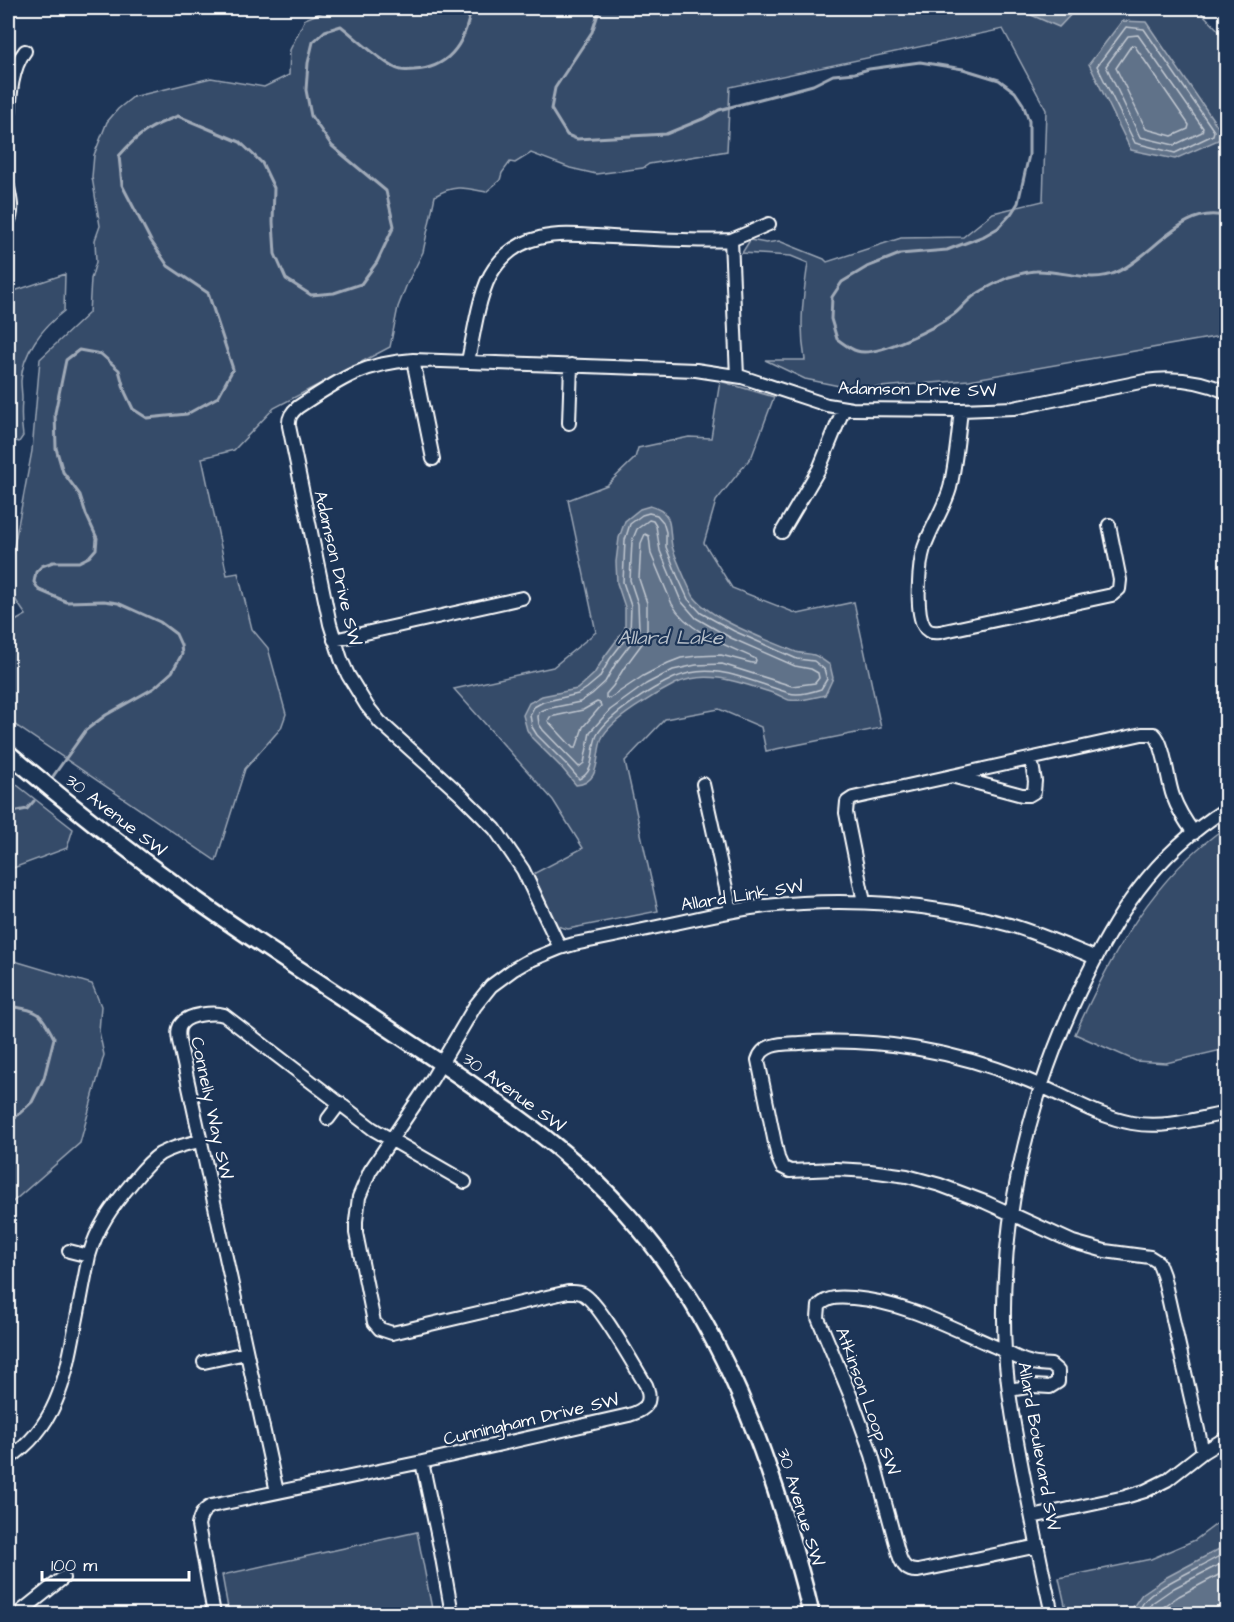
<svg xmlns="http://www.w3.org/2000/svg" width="1234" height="1622" font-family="'Architects Daughter',sans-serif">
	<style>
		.green { fill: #364b69; stroke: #9aa5b4; stroke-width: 1.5 }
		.water { fill: #617289; stroke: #a0aab8; stroke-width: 1.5 }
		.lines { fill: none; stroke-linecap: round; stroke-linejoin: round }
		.shore { stroke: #c0c7d0; stroke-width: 1.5 }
		.stream { stroke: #a0aab8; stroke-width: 3 }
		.minor-casing { stroke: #fff; stroke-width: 16 }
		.major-casing { stroke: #fff; stroke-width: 20 }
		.minor { stroke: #1d3557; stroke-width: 12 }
		.major { stroke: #1d3557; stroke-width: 15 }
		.labels { text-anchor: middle; stroke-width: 4.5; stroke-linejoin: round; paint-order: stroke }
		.street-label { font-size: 18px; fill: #fff; stroke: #1d3557 }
		.water-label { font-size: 20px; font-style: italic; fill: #b8c0ca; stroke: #1d3557 }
	</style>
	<rect width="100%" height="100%" fill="#1d3557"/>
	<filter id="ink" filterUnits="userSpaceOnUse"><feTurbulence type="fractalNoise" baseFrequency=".0167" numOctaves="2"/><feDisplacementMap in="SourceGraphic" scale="12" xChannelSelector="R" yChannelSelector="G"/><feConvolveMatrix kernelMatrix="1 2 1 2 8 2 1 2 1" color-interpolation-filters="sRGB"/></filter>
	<g filter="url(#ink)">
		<!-- green -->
		<path class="green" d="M333,8H1197L1226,38V335L969,380L854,389L805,379L765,360H805C799,326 803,297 808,263L791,256L742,253L750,240L766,243L779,241L824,259L827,262L901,238L963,237L993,213L1043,201L1046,110L1003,29L730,87L727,151L649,164L643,168L596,174L570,168L531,153L515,163L510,162L502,173L500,180L486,192C466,188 454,184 435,196L423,252L407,284L398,307L390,347L274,408L234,450L202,458L227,575L238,573L252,629L268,648L286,714L281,728L245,769L216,861L8,720V625L26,615L8,589V578L32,451L40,359L89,313L91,279L96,262L95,240L100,226L92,177L94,155L107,122L118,109L133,97L211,78L264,87L289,75L290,50L305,19Z
			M65,274L64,311C43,327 22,353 21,381C21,387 22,393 22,399C21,412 21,423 23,436L19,442L12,440L8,453V293Z
			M720,381L774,397L752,456L716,501L704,543L732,588L798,614L854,602L881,728L766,751L761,727L719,709L665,719L625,761L658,911L568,929L557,926L533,874L583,848L553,800L454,689L553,667L596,632L568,500L607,485L635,458L638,448L689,437L711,438Z
			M8,778L73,829L67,848L8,870Z
			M1226,827V1049L1166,1063L1136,1061L1075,1034C1111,955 1153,877 1226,827Z
			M8,959L92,984L101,1006L99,1031L104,1055L80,1143L8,1206Z
			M1226,1517V1614H1067L1059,1578L1151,1559L1195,1540Z
			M417,1532L433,1614H229L222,1575Z"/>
		<!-- water -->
		<path class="water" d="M1015,8H1077L1059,27Z
			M1122,21L1146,22L1225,137L1175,159L1131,150L1089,64Z
			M650,506C675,513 668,526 672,546C674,554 690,591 694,597C713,621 768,640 796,652C802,654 808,653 814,655C820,657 825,662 830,665L833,678L825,695C815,697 800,702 789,700C785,699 781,696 776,694C743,684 709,668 675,684C657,693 610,720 602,738C595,755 602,783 576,785L562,768L532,738L527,730L523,715L529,703L542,696L577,689L583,684L594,674L605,656L625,629V607L617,583L616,562L619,538L625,521L640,509Z
			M1226,1544V1614H1136L1133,1607L1142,1594L1167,1577L1221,1548Z"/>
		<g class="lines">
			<!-- shore -->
			<path class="shore" d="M1126,27L1144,29L1214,131L1213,135L1175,153L1135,143L1097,66Z
				M1138,35L1203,128L1202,132L1174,145L1140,137L1106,66L1128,36Z
				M1134,45L1189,125L1188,129L1172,136L1146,129L1116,68L1131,46Z
				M649,513L657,515L663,522L666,532V547L677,575L688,599L701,613L734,631L797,659L814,661L824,669L827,679L821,689C812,692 799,696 789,693C751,682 714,660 674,678C654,687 608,715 597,735C590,749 597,771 579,779L566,764L537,735L532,727L530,715L534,707L543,702L578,694L587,688L599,678L610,659L630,633L631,606L623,582L625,540L630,524L642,515Z
				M649,520L653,521L656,526L660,551L681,601L696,618L731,638L795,666L811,669L818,673L819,678L815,683L792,686L722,664L696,665L673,670L646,684L610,710L590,732L584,763L579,767L543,730L539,724L538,717L539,712L546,709L580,702L592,694L605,682L616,663L637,635L639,629L638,604L630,580L632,541L637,529Z
				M645,534L649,536L651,554L672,604C687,631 727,646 754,658L756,660L755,663H752L721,655L697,656L681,658L668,663L643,676L610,698H606V694L613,686L624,668L644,641L647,635V603L639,579L641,543Z
				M597,702L600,703L601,706L583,727L576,748H573L548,721L550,717L583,710Z
				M1141,1614C1141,1611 1140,1609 1142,1605C1149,1588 1209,1564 1226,1552
				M1149,1614L1148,1609L1152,1603L1174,1588L1226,1561
				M1158,1614L1159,1610L1179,1596L1226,1571"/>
			<!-- stream -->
			<path class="stream" d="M600,8L592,32L555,88L551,109L567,135L577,139L666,134L705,118L719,110L813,85L833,75L855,73L869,69L920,62L963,69L999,80L1015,92L1023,104L1029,121V155L1018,203L1011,214L998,228L984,236L947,250L900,254L867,267L842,282L832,297L831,319L837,339C843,343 850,349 857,351C876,358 936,327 953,315C959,311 964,304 970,299C978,292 998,282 1009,277C1017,275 1028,271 1036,271C1062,270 1092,284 1117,272C1152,257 1184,203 1226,217
				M49,782L86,730L106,715L154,688L172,672L182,654L181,645L176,634L160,622L118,603L104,601L67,602L39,590L34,582L36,572L42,566L53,562H79L89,557L96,549L97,538L86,514L80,495L63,472L56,448L55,413L66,360L79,350L101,354L119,370L125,392L133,409L147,418L187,414L218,397L233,369L208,293L168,266L151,241L122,185L119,156C138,134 151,126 178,116L240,142L262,163L274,188L273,222L275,254L286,279L311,295L334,293L361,284L377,262L394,226L386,191L332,146L311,116L306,90L308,63L313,42L325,31L341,26C354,36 388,68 401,70C405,71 410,70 414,70C452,68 466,40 471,8
				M8,813L27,809L34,801
				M8,1006C38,1011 39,1009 54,1038L44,1078L32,1102L8,1124"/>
			<!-- minor casing -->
			<g class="minor-casing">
				<path id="minor" d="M8,131C10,107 9,71 25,51
					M8,187C10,199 14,211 8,222
					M731,240L769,224
					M413,360L433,459
					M468,361C474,334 479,290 494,269C505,253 521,242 539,238C562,232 588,236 612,237C652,239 691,242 731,240L737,376
					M961,410C958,436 956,462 950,488C944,509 931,527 924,548C919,564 915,611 924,626C927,632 933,633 940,632L1112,595L1119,589L1120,580L1109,525
					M569,423L571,365
					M782,532L819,469L844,408
					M334,640L522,598
					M955,777L1022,795H1029L1034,792L1035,781L1031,759
					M703,784L731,911
					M864,902L846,813L847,802L853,798L1142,734H1154C1165,744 1167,780 1173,796C1178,810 1185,821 1194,833
					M560,948L523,870L495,829L460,794L380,722L367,706L348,675L341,659L330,624L289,426C288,417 292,412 298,407C339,380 363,363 413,360L696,370L742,377L827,405L852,409L961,410L1014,408L1145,381C1173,377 1200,380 1226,392
					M328,1119L340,1103
					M69,1251L89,1256
					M204,1362L246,1353
					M1009,1390L1033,1386L1050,1387L1058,1382V1371L1051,1365C1044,1364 1036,1365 1029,1362C1017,1359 1007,1352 996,1347C949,1327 904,1302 853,1298C841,1297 828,1296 819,1306L818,1318L851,1397L872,1455L899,1555C902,1565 907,1572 918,1571L1038,1546
					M1203,1452L1163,1275L1158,1262L1150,1257L1105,1251L1073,1242L985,1202L940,1185L907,1176L870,1171L835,1169L790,1171L782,1167L778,1158L758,1060C763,1042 785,1044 800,1043C877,1037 956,1051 1027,1080C1062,1094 1095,1116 1132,1123C1164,1129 1196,1119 1226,1113
					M8,1459C56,1427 65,1381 75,1328C80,1304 84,1280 89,1256C97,1227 112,1207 131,1184C140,1173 148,1162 160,1154C173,1147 186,1144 200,1141
					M422,1462L441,1552L452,1614
					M277,1492L179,1041C178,1035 177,1028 182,1023C189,1014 214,1012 224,1015L373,1129L465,1182
					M1032,1517L1125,1497L1145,1491L1167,1480L1203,1452L1226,1438
					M18,1614L63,1578
					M214,1614L198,1525C200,1516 202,1511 211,1506L422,1462L629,1415C646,1410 653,1403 646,1385C634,1366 600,1303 583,1294C578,1291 574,1292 568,1292L392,1333L380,1329L374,1322L356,1233V1221L359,1197L370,1171L432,1079L475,1006L491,986L514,969L526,962L560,948L574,944C611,937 648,929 685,921C712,915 739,909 766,906C847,897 932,903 1010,925C1040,934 1067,946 1096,958
					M1052,1614C1043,1575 1035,1534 1027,1494C1018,1447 1008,1399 1005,1351C998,1227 1026,1105 1078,994C1114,917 1153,855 1226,809"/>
			</g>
			<!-- major casing -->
			<g class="major-casing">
				<path id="major" d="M8,753C67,803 128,851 191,896C241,932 293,965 344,999C390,1029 436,1059 481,1091C533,1127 584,1165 626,1213C699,1294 742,1388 776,1491C789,1532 802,1572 811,1614"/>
			</g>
			<!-- minor -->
			<use href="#minor" class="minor"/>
			<!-- major -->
			<use href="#major" class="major"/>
		</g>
	</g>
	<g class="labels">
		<!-- street labels -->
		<g class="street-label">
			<text transform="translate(917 389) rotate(1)" y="6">Adamson Drive SW</text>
			<text transform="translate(338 568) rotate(77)" y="6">Adamson Drive SW</text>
			<text transform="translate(116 815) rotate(38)" y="6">30 Avenue SW</text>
			<text transform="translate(742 895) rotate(-9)" y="6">Allard Link SW</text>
			<text transform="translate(514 1092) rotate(36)" y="6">30 Avenue SW</text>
			<text transform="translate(212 1108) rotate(78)" y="6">Connelly Way SW</text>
			<text transform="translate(868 1401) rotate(70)" y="6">Atkinson Loop SW</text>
			<text transform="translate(531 1419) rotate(-13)" y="6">Cunningham Drive SW</text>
			<text transform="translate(1039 1446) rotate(80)" y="6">Allard Boulevard SW</text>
			<text transform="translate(801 1507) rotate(73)" y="6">30 Avenue SW</text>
		</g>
		<!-- water labels -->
		<g class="water-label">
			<text x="670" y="644">Allard Lake</text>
		</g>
	</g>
	<!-- margin -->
	<rect width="1234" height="1622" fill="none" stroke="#1d3557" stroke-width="30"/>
	<rect x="15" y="15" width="1204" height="1592" fill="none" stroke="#fff" stroke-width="2" filter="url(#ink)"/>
	<!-- scale -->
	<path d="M42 1571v9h147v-9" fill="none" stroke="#ffffff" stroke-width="3"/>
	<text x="51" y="1571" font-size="18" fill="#ffffff" stroke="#1d3557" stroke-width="4.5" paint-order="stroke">100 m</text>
</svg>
